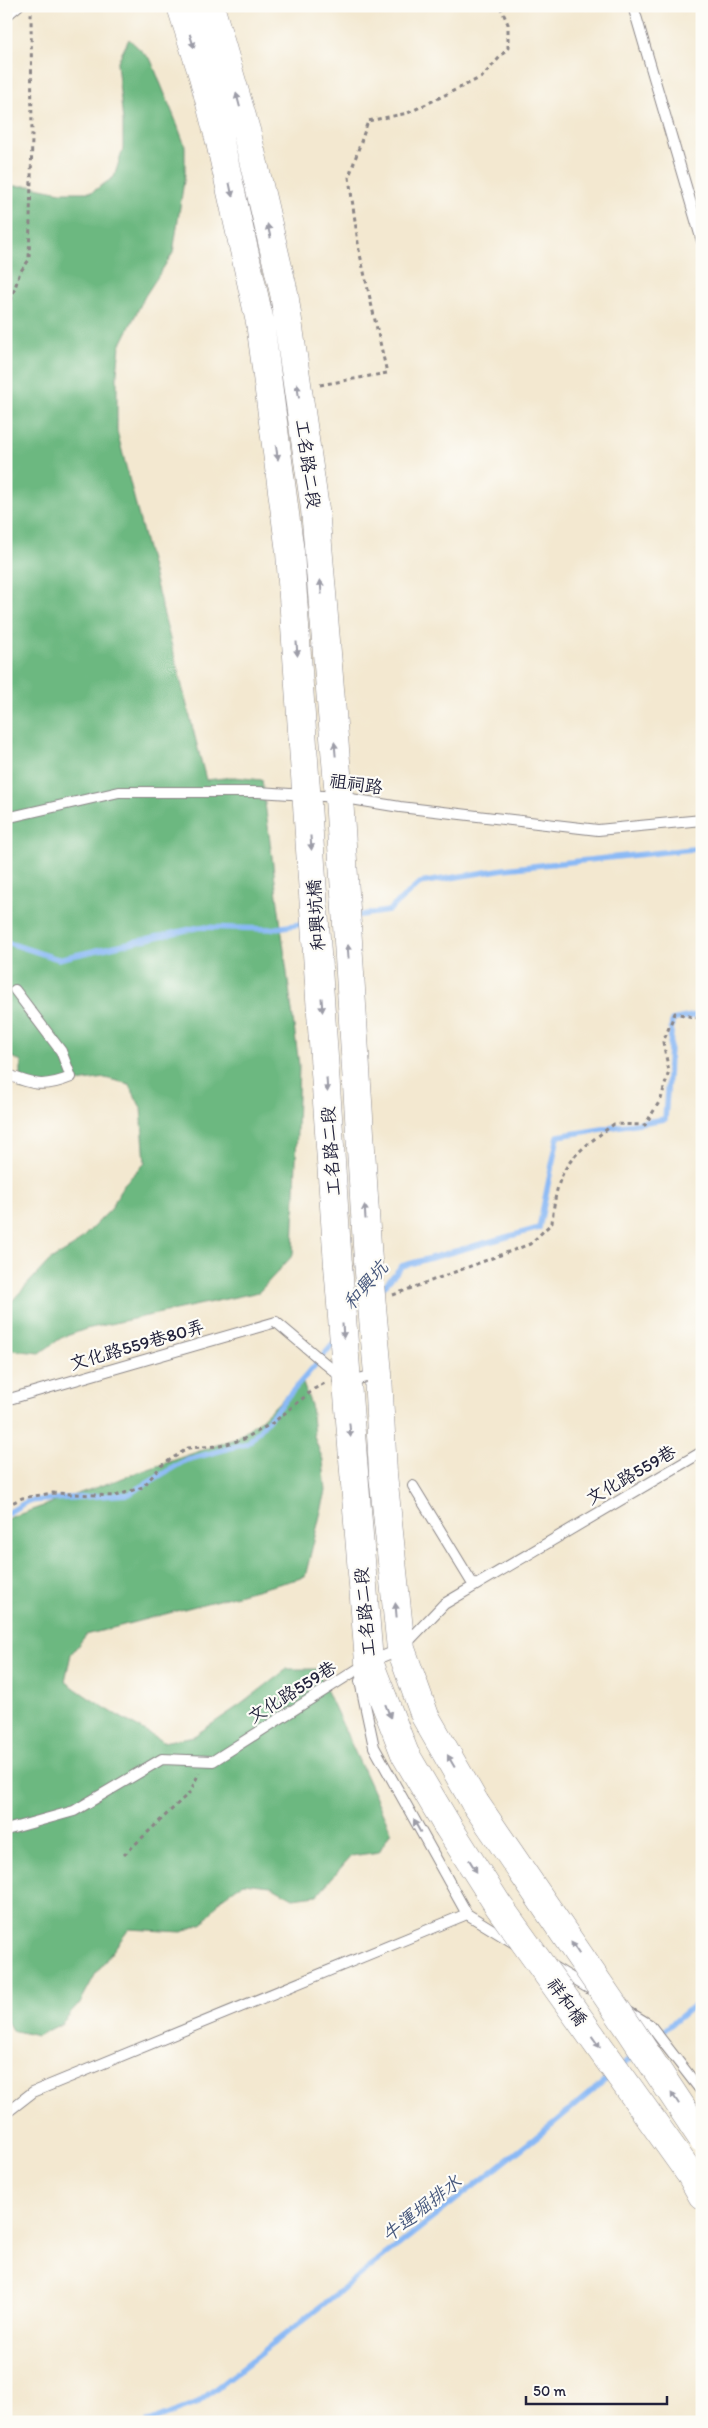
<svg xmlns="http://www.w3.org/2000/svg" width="708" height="2428" font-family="Itim,'LXGW WenKai TC',sans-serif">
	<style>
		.forest { fill: #6cb880; stroke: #476d5e }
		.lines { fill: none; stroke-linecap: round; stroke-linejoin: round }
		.stream { stroke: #8ab9f5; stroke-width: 5.5 }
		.lane-casing { stroke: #8a8586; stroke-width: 12 }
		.secondary-casing { stroke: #8a8586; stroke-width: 29 }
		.path { stroke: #8a8586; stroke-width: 3; stroke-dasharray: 4 4; stroke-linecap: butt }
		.lane { stroke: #fff; stroke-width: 10 }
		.secondary { stroke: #fff; stroke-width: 28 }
		.lane-bridge-casing { stroke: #8a8586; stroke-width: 12; stroke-linecap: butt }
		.secondary-bridge-casing { stroke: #8a8586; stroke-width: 29; stroke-linecap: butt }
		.lane-bridge { stroke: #fff; stroke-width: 10 }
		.secondary-bridge { stroke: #fff; stroke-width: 28 }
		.oneway { fill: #9c9ca7 }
		.labels { text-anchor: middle; stroke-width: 4.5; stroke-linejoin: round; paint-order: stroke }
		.street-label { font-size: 18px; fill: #22223b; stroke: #fdfcf7 }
		.water-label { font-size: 19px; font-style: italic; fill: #46577c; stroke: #fdfcf7 }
	</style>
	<rect width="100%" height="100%" fill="#fdfcf7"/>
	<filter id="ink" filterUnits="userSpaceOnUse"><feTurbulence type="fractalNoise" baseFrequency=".02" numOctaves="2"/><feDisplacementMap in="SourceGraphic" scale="10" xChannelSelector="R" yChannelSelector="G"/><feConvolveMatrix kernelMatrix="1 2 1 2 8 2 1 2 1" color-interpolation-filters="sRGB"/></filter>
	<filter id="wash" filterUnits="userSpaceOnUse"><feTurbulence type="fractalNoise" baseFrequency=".0096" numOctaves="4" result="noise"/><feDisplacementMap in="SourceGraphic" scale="20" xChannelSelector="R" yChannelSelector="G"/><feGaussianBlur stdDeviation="1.12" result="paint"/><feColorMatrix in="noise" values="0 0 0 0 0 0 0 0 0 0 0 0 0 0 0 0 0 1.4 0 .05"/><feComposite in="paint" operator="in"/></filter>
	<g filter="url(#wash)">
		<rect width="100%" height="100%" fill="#f3e8d0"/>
		<!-- forest -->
		<path class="forest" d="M129,39L151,60L175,119L185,146V174L173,253L145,296L120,346L117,373V431L206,780L234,777L262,780L299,1065L293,1255L259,1292L86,1329L61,1338L40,1353L12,1350L6,1340V1315L12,1301L49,1261L74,1246L111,1209L123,1185L145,1163L141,1108L129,1084L105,1078L21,1090V1062L6,1053V186H31L61,192H92L114,177L123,149V122L117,63Z
			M302,1381L311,1405L314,1436L323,1461L326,1491L305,1577L86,1635L71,1654L65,1681C95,1704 130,1722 163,1742L194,1736L240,1705L287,1669H317L391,1831L379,1852L351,1856L317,1895L293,1898L271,1886L243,1883L222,1898L203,1923L182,1932L129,1929L95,1975L80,2003L61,2024L37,2036L12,2030L6,2020V1519L234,1439L259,1421Z"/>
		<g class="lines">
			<!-- stream -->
			<path class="stream" d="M354,916L388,911L420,883L504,869L702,848
				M6,942L58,959L200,927L271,929L307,923
				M379,1292L402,1266L539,1228L558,1136L665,1119L672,1020L702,1014
				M6,1514L28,1501L129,1494L186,1460L248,1443L335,1342
				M656,2037L702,1999
				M621,2066L637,2053
				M148,2422L196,2404L549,2127L611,2075"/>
		</g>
	</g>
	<g filter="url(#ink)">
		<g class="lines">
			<!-- lane casing -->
			<g class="lane-casing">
				<path id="lane" d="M633,6L702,241
					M6,16L18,6
					M6,818L119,792H258L339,797L400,807L598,830L702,820
					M6,1074C33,1085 44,1088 71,1077L61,1051L15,990
					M6,1400L276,1322
					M413,1486L474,1586
					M367,1667L360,1681L374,1747L467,1914
					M6,1830L74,1811L162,1759L213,1761L369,1662L401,1649L444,1604L702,1452
					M552,1966L593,1991
					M627,2011L650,2025L702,2092
					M6,2113L33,2092L467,1914L514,1943"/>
			</g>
			<!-- secondary casing -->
			<g class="secondary-casing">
				<path id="secondary" d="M181,6L203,76L220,142L260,322L290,552L338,1265
					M210,6L247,134L284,293L315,509L339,797L368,1261
					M378,1374L383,1474L401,1649L425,1716L475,1803
					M347,1382L369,1662L405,1754L447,1825
					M691,2175L702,2195"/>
			</g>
			<!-- path -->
			<path class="path" d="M6,316L20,272L29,260L32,138L31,12
				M320,385L387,373L359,250L349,177L368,121L408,113L482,77L508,48V24L500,6
				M393,1295L530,1244L552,1223C557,1165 570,1157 614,1124L645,1125L661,1099L669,1071L663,1042L675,1013L702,1019
				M6,1506L22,1498L53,1493L115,1496L143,1487L161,1466L188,1448L220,1446L244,1439L274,1422L314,1389L325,1383
				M124,1855L190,1792L199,1773"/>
			<!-- lane -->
			<use href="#lane" class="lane"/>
			<!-- secondary -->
			<use href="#secondary" class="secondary"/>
			<!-- lane-bridge casing -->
			<g class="lane-bridge-casing">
				<path id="lane-bridge" d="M276,1322L347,1382L378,1374"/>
			</g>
			<!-- secondary-bridge casing -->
			<g class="secondary-bridge-casing">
				<path id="secondary-bridge" d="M368,1261L378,1374
					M338,1265L347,1382
					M475,1803L631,2031L702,2138
					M447,1825L498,1905L691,2175"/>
			</g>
			<!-- lane-bridge -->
			<use href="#lane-bridge" class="lane-bridge"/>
			<!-- secondary-bridge -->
			<use href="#secondary-bridge" class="secondary-bridge"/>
		</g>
		<!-- one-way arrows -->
		<defs><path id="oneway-solid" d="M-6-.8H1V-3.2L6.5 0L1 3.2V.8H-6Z" transform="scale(1.25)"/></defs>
		<g class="oneway">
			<use href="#oneway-solid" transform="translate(192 41) rotate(72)"/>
			<use href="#oneway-solid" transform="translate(238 100) rotate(-105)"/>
			<use href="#oneway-solid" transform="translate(231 190) rotate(78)"/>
			<use href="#oneway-solid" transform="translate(269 231) rotate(-103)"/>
			<use href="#oneway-solid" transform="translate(298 391) rotate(-98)"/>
			<use href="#oneway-solid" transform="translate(277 453) rotate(82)"/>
			<use href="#oneway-solid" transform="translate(321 587) rotate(-95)"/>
			<use href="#oneway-solid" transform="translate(297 649) rotate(86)"/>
			<use href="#oneway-solid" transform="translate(335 749) rotate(-95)"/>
			<use href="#oneway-solid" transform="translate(311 843) rotate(86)"/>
			<use href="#oneway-solid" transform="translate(348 951) rotate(-94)"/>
			<use href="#oneway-solid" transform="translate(322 1005) rotate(86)"/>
			<use href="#oneway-solid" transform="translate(327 1085) rotate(86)"/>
			<use href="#oneway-solid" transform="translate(365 1212) rotate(-94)"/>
			<use href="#oneway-solid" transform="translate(343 1331) rotate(86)"/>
			<use href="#oneway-solid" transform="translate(350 1430) rotate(85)"/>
			<use href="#oneway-solid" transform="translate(396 1610) rotate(-95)"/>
			<use href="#oneway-solid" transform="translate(388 1711) rotate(68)"/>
			<use href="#oneway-solid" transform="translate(451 1761) rotate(-120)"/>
			<use href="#oneway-solid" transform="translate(417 1826) rotate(-119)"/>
			<use href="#oneway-solid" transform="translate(473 1866) rotate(58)"/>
			<use href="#oneway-solid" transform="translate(575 1948) rotate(-124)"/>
			<use href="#oneway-solid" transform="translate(596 2042) rotate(54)"/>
			<use href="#oneway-solid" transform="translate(675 2098) rotate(-123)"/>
		</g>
	</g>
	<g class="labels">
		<!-- street labels -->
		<g class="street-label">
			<text transform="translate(308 464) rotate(82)" y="6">工名路二段</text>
			<text transform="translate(356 784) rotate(8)" y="6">祖祠路</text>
			<text transform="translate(316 915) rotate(-94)" y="6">和興坑橋</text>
			<text transform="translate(331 1151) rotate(-94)" y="6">工名路二段</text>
			<text transform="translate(137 1345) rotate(-16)" y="6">文化路559巷80弄</text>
			<text transform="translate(631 1475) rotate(-30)" y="6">文化路559巷</text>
			<text transform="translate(365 1612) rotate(-95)" y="6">工名路二段</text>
			<text transform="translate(292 1692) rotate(-32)" y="6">文化路559巷</text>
			<text transform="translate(567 2002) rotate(54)" y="6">祥和橋</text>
		</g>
		<!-- water labels -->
		<g class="water-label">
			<text transform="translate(365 1285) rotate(-49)" y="7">和興坑</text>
			<text transform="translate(421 2208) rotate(-38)" y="7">牛運堀排水</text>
		</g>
	</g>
	<!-- margin -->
	<rect width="708" height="2428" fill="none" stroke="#fdfcf7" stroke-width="25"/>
	<!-- scale -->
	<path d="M526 2396v8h141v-8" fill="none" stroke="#22223b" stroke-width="2.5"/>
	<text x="533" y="2396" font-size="15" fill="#22223b" stroke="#fdfcf7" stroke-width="4" paint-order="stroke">50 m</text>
</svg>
